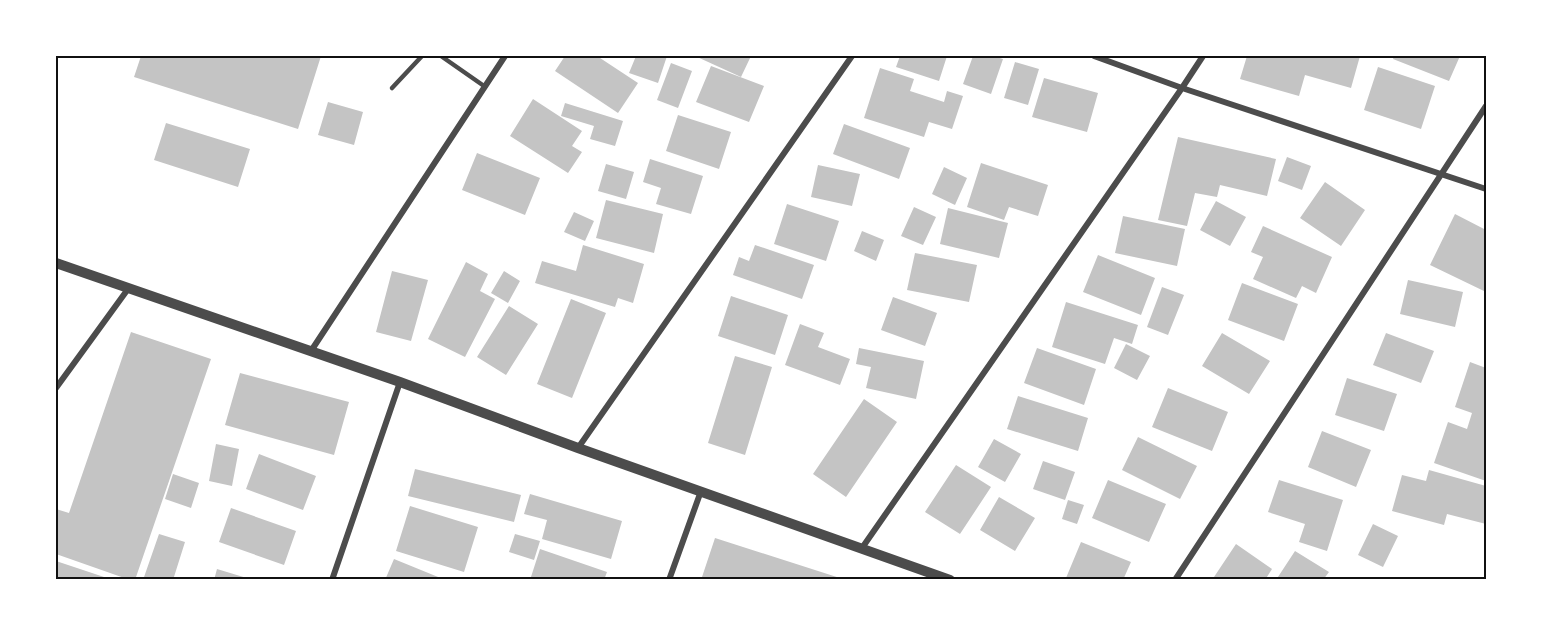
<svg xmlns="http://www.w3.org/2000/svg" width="1542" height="635" font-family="Roboto,sans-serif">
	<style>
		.building { fill: #c4c4c4 }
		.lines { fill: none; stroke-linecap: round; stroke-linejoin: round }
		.service { stroke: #4c4c4c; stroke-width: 4.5 }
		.minor { stroke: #4c4c4c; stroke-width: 6 }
		.tertiary { stroke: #4c4c4c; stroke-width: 10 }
		.neatline { fill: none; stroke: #111; stroke-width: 2 }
	</style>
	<rect width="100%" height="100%" fill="#fff"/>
	<!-- building -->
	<path class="building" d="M141,56H321L298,129L134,77Z
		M565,56H597L638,83L618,113L555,71Z
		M636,56H667L658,83L629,73Z
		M695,56H751L741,77Z
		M900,56H947L939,81L896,67Z
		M973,56H993L1003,59L991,94L963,84Z
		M1247,56H1360L1351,88L1305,75L1299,96L1240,79Z
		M1394,56H1460L1449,81L1393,59Z
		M1015,62L1039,69L1028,105L1004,98Z
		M671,63L692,71L678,108L657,100Z
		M711,66L764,86L749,122L696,102Z
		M1378,67L1435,86L1421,129L1364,110Z
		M880,68L914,79L910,91L944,102L947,91L963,96L952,129L929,122L924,137L864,118Z
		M1044,78L1098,93L1087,132L1032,117Z
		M533,99L582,131L572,146L582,152L568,173L510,136Z
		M328,102L363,112L354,145L318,135Z
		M565,103L623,121L615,146L590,139L594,126L561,116Z
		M678,115L731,132L719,169L666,151Z
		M166,123L250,149L238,187L154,160Z
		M844,124L910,148L899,179L833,154Z
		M1178,137L1276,159L1267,196L1220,185L1217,197L1195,193L1187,226L1158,220Z
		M477,153L540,178L525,215L462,190Z
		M1287,157L1311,166L1302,190L1278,181Z
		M650,159L703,176L691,214L656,204L661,188L643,182Z
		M981,163L1048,185L1038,216L1009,207L1004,220L967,207Z
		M606,164L634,172L626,199L598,191Z
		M818,165L860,174L852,206L811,197Z
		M944,167L967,178L955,205L932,194Z
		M1325,182L1365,210L1341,246L1300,218Z
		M606,200L663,214L654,253L596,238Z
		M1216,201L1246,217L1230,246L1200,230Z
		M787,204L839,221L826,261L774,244Z
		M914,207L936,217L923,245L901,236Z
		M948,208L1008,223L999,258L940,244Z
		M574,212L594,221L585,241L564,232Z
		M1455,214L1486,230V292L1430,265Z
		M1123,216L1185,229L1177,266L1115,253Z
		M1263,226L1332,257L1316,293L1302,286L1296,298L1253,279L1263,257L1251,252Z
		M862,231L884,240L876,261L854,251Z
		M583,245L644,264L633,303L618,298L615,307L535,283L542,261L576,271Z
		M755,245L814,265L802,299L733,275L739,257L749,261Z
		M915,253L977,265L969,302L907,290Z
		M1098,255L1155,278L1141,315L1083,292Z
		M466,262L488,274L480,291L495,299L465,357L428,339Z
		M392,271L428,280L411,341L376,332Z
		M504,271L520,281L508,303L491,293Z
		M1408,280L1463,292L1455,327L1400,314Z
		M1242,283L1298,304L1284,341L1228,320Z
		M1162,287L1184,295L1168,335L1147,327Z
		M731,296L788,315L775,355L718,336Z
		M893,297L937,313L925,346L881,330Z
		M571,299L606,313L572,398L537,384Z
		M1066,302L1138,325L1132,344L1114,338L1105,364L1052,347Z
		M509,306L538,324L506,375L477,357Z
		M800,324L824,333L818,347L850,359L840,385L785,365Z
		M131,332L211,359L135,580H130L56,554V509L69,513Z
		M1222,333L1270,361L1249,394L1202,366Z
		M1386,333L1434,351L1421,383L1373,365Z
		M1126,344L1150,356L1137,380L1114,368Z
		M859,348L924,361L916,399L866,388L871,367L856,364Z
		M1037,348L1096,369L1084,405L1024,383Z
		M735,356L772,367L745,455L708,443Z
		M1470,362L1486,368V481L1434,463L1448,422L1467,429L1472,413L1455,407Z
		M240,373L349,402L334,455L225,425Z
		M1347,378L1397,394L1384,431L1335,415Z
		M1168,388L1228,412L1212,451L1152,427Z
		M1018,396L1088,418L1078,451L1007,429Z
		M864,399L897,422L846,497L813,474Z
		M1322,431L1371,450L1356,487L1308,467Z
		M1138,437L1197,466L1180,499L1122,470Z
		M994,439L1021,454L1005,482L978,467Z
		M216,444L239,449L232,486L209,481Z
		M259,454L316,476L303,510L246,489Z
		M1043,461L1075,472L1065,500L1033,489Z
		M956,465L991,487L960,534L925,512Z
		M415,469L521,495L514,522L408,496Z
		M1429,470L1486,486V524L1447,514L1444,525L1392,511L1402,475L1426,481Z
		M173,474L199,483L191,508L165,499Z
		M1108,480L1166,504L1149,542L1092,518Z
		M1279,480L1343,500L1327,551L1299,542L1305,524L1268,512Z
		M530,494L622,521L611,559L542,539L547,520L524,514Z
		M999,497L1035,518L1015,551L980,530Z
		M1068,500L1084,505L1077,524L1062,519Z
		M410,506L478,527L464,572L396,551Z
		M231,508L296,531L284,565L219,542Z
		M1373,524L1398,536L1383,567L1358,555Z
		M159,534L185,542L173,580H143Z
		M515,534L540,541L534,560L509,552Z
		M715,538L843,579V580H701Z
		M1081,542L1131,562L1123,580H1069L1066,578Z
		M1236,544L1272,569L1265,580H1212Z
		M540,549L607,572L604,580H530Z
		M1295,551L1329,572L1323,580H1276Z
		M394,559L443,579V580H385Z
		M56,561L110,579V580H56Z
		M217,569L250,579V580H214Z"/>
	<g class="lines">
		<!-- service -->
		<path class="service" d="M441,56L484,86
			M392,88L422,56"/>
		<!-- minor -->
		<path class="minor" d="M1094,56L1182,88L1486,189
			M311,351L505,56
			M56,388L128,289
			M578,448L852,56
			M862,548L1182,88L1203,56
			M332,580L400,382
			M669,580L701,491
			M1175,580L1486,106"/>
		<!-- tertiary -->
		<path class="tertiary" d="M56,263L400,382L578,448L950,580"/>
	</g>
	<!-- border -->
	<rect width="1542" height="635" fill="none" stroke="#ffffff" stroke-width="114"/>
	<rect x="57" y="57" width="1428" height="521" class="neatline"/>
</svg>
